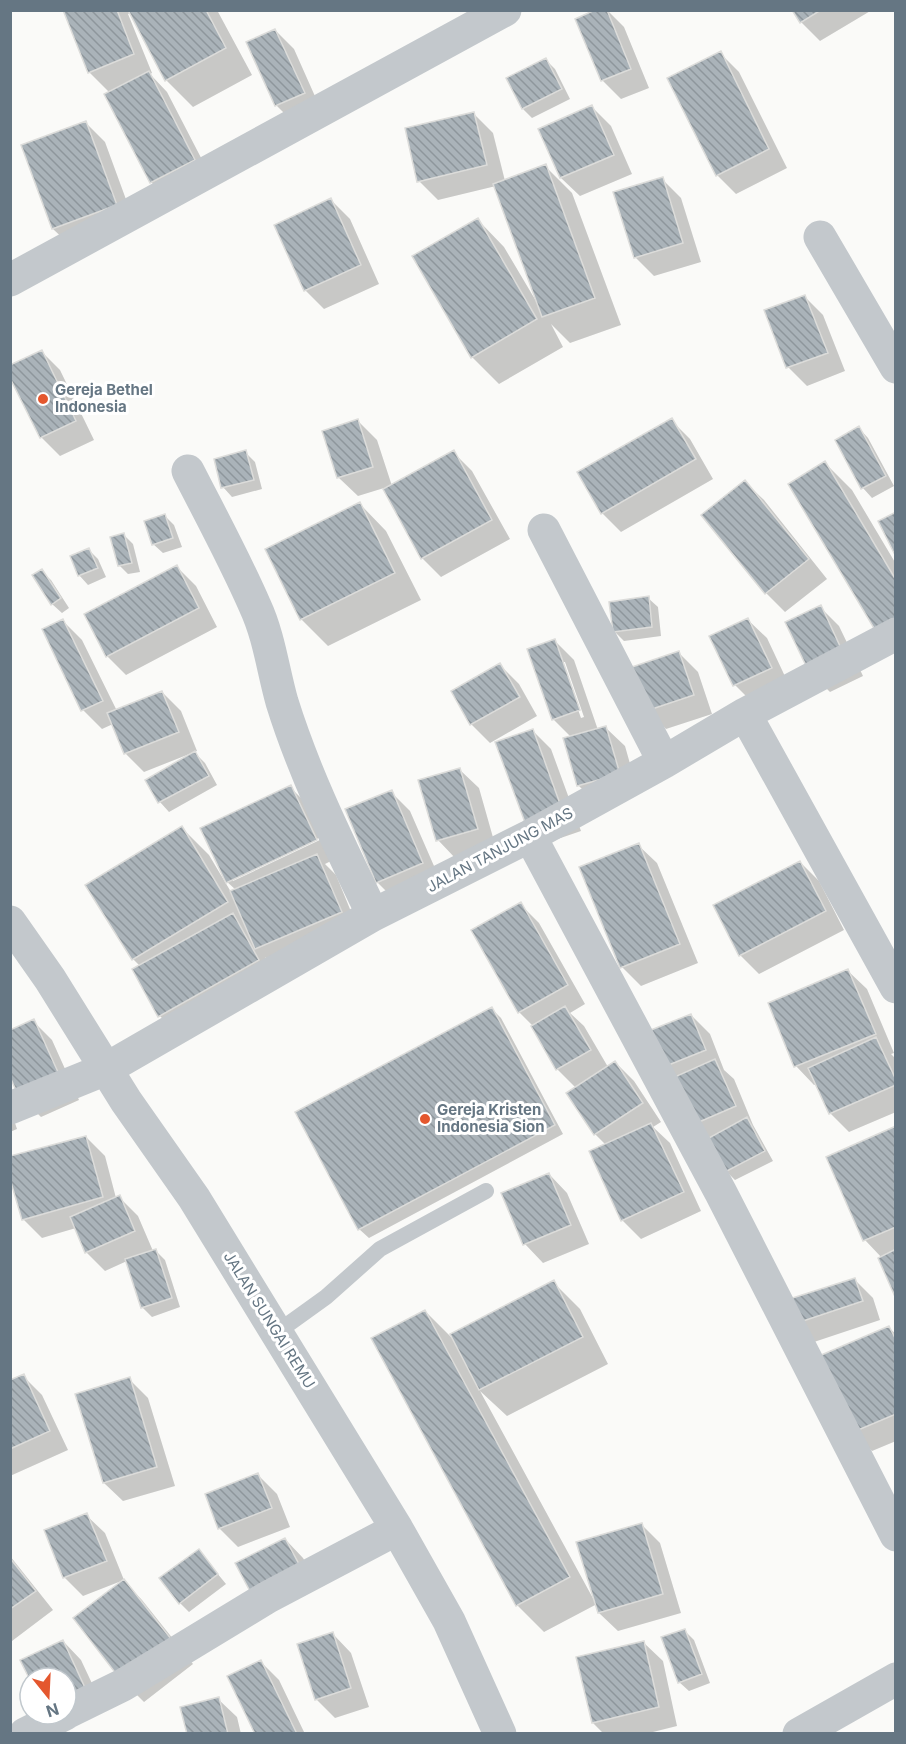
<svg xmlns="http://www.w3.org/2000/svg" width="906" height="1744" font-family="Inter,sans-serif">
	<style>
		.shadow { fill: #0003; fill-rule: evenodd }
		.building { fill: url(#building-back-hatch); stroke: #dcdcda; stroke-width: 1.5 }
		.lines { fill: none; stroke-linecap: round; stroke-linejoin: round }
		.service { stroke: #c3c8cc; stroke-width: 16 }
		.minor { stroke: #c3c8cc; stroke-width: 33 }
		.poi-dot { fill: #e4572e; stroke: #fff; stroke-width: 2 }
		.labels { text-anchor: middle; stroke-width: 6; stroke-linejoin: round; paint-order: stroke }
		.poi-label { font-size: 15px; font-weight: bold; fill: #657683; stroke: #fff; text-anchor: start }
		.street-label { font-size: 15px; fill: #657683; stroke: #fff }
	</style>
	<defs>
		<pattern id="building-back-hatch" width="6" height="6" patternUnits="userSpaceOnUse" patternTransform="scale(1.5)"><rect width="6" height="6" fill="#aab3b9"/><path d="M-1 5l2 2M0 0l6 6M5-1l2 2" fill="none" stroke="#8e969c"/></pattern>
	</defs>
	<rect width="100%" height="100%" fill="#fafaf8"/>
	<!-- shadow -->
	<path class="shadow" d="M65,10H217L252,75L193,107L166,80L130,13L128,14L152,73L150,74L167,92L212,179L170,201L151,182L110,93L89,72Z
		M607,10L624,27L649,88L621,99L602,80Z
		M794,10H872L820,41L801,22Z
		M275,30L294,49L322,112L295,124L276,105Z
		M720,53L739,72L787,168L736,194L717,175Z
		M546,60L555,69L570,99L532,118L523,109Z
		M592,107L611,126L632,174L580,196L561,178L540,130Z
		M474,114L493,133L505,181L545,166L572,193L621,325L570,343L551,324L563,347L499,384L472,357L478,220L504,247L536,301L537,300L496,186L438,200L419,181Z
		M86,123L105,142L135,224L72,247L53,229Z
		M662,179L681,198L701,262L654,276L635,257Z
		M331,200L350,219L379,284L324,309L305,290Z
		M804,296L823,315L845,371L807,386L788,367Z
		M41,351L60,370L94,440L60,456L41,437Z
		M671,420L690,439L713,479L621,532L602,513Z
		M358,421L377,440L392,486L453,452L472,471L510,539L441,577L422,558L384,488L358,496L339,478L324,432Z
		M859,428L868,438L894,486L872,498L863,488L837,441Z
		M245,452L255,462L262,489L232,497L223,487Z
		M825,463L852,490L896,564V652Z
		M745,482L764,500L827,579L785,612L766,593L703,516Z
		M360,504L386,531L421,600L328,646L301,619Z
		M165,516L174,525L182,547L163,553L153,544Z
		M124,535L133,544L140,572L128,574L119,565Z
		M89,550L98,559L106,577L88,585L79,575Z
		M177,567L196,586L217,627L126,675L107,656Z
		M41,571L51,580L69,608L62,613L52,604Z
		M648,598L658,607L661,636L624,641L614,631Z
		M820,607L839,626L863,676L830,692L811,673Z
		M748,620L767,638L790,687L754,704L735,685Z
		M63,621L82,640L117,711L162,692L181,711L197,751L194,752L205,763L217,785L169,812L160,802L147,780L193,755L192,753L144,772L126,754L113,724L102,729L83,710L44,630Z
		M555,641L574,660L598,730L606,728L625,746L638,792L597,804L578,785L571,737L553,719ZM561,662H565L584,717L581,718Z
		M679,653L698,672L712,714L666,729L648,710Z
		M500,665L519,684L537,716L490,743L471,724Z
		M533,731L551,749L581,831L546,843Z
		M460,770L479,788L496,848L456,859L438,840Z
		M290,787L309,806L335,859L325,864L336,875L359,931L275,967L265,957L277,980L178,1035L160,1016L140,966L133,959L182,828L209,855L231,892L236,890L226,881ZM323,836L324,838L233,881V878Z
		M391,792L410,811L441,882L396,901L377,882Z
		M638,845L657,863L698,963L641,986L622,967Z
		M800,862L819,881L844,930L759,974L740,955Z
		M520,904L539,923L585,1004L570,1013L584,1026L608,1067L615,1062L634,1081L661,1122L653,1127L670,1143L701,1211L641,1239L622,1220L606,1145L595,1134L576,1088L557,1069L533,1026L519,1012Z
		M848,971L867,989L894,1053L891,1054L896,1059V1112L849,1132L830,1113L817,1084L814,1085L796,1066Z
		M492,1009L501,1018L563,1134L369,1238L359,1229Z
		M691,1015L710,1034L724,1070L734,1079L753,1125L773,1161L735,1180L726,1171L662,1067Z
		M33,1021L52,1040L79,1100L41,1117L22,1098Z
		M10,1108L17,1129L10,1132Z
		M896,1128V1295L882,1258L865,1240Z
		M86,1137L105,1156L116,1198L119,1197L138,1216L153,1251H156L165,1260L180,1307L152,1317L142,1307L127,1261L105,1271L86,1252L76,1228L42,1238L23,1219Z
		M549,1174L567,1193L589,1244L543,1263L525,1244Z
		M855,1280L873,1298L880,1320L808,1344L789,1325Z
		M553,1282L580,1309L608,1364L507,1416L480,1391L595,1602L641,1524L660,1543L681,1613L618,1631L599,1613L597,1604L544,1632L517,1605L425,1311L455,1341Z
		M889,1328L896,1334V1441L872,1451L853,1432Z
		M23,1376L42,1395L68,1450L10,1476V1382Z
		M129,1379L148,1398L175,1486L123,1501L104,1483Z
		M258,1475L277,1494L290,1527L238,1547L219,1528Z
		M86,1515L105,1533L124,1580L83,1596L64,1577Z
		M285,1539L303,1558L319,1587L271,1611Z
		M199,1551L226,1584L189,1612L180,1603Z
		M10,1556L53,1610L12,1641L10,1640Z
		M123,1580L142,1600L193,1664L144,1702L125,1683Z
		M685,1631L694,1640L710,1683L689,1691L679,1682Z
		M333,1634L351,1653L369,1707L335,1718L316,1699Z
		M63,1641L81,1660L104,1709L66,1714V1678H31Z
		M644,1643L663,1661L677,1726L645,1734H604L593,1723Z
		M260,1661L279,1680L305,1734H256Z
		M218,1699L237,1717L241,1734H189Z"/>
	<!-- building -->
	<path class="building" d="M63,10H117L134,54L88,73Z
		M128,10H206L226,48L165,81Z
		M595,10H607L631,69L601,81L575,19Z
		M792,10H821L800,23Z
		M275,29L305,93L275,106L246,42Z
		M721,51L769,149L716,176L667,78Z
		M546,58L562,89L522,109L506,78Z
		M149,71L195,160L150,183L104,94Z
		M592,105L614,155L560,178L538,129Z
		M474,112L487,165L417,182L405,128Z
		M86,121L117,205L52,229L21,145Z
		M546,164L595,298L542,317L493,184Z
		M663,177L683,243L634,258L613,192Z
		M331,198L361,265L304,291L274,225Z
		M478,218L537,319L471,358L412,256Z
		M805,295L828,353L786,368L764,310Z
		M42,350L76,421L40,438L10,378V365Z
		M672,418L696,459L601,514L577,472Z
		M358,419L373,467L337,478L322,431Z
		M859,426L886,476L861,489L835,440Z
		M246,450L254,480L221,488L214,459Z
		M454,450L492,520L421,559L383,489Z
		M825,461L896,580V632L881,640L788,484Z
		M745,480L809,559L765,594L701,515Z
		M360,502L395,573L300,620L265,549Z
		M896,512V557L878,521Z
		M165,514L173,538L152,545L144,521Z
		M124,533L132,563L118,566L110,537Z
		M89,548L98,568L78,576L70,556Z
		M177,565L199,608L106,657L84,614Z
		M42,569L61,598L51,605L32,575Z
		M649,596L652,627L613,632L609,602Z
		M821,605L845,657L810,674L785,622Z
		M748,618L772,668L733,686L709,636Z
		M63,619L103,701L81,711L42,629Z
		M555,639L580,710L552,720L527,649Z
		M679,651L694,695L646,711L632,667Z
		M500,663L520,697L470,725L451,691Z
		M162,691L179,732L124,754L107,713Z
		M606,726L620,774L577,786L563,738Z
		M533,729L563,812L526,825L495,742Z
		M195,751L209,776L158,803L145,780Z
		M460,768L478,829L436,841L418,780Z
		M291,785L317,840L226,883L200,828Z
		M392,790L423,863L376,883L345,809Z
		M182,826L228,902L132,960L85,885Z
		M639,843L680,944L620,968L579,867Z
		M317,854L342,912L255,949L230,891Z
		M800,861L826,911L739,956L713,905Z
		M521,902L568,985L518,1013L471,930Z
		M233,913L259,960L158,1017L132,969Z
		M848,969L876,1034L794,1067L768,1003Z
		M565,1006L591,1050L556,1070L531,1026Z
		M492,1007L555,1125L358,1230L295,1112Z
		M691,1014L706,1050L661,1068L646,1032Z
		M34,1019L62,1081L20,1099L10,1077V1030Z
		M876,1037L896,1080V1085L829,1114L808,1068Z
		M715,1059L736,1106L692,1125L670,1079Z
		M615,1061L643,1103L594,1135L566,1093Z
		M747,1117L765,1151L725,1172L707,1139Z
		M651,1123L684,1192L621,1221L589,1151Z
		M896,1126V1227L863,1241L826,1157Z
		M86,1136L103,1197L22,1220L10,1179V1156Z
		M549,1173L571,1225L523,1245L501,1193Z
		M120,1195L135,1231L85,1253L70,1217Z
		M156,1249L172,1298L141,1308L125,1259Z
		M896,1249V1299L878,1258Z
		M855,1278L863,1301L788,1326L780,1302Z
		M554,1280L583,1337L479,1390L450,1334Z
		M425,1310L570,1577L516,1606L371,1338Z
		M889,1326L896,1340V1414L851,1433L819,1356Z
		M24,1374L50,1431L10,1449V1380Z
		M130,1377L157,1467L103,1483L75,1394Z
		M258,1473L272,1508L218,1529L205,1494Z
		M87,1513L107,1561L63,1578L44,1530Z
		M642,1523L663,1594L598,1613L576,1542Z
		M285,1538L301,1568L251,1593L235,1563Z
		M199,1549L218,1574L179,1604L159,1578Z
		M10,1558L36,1591L10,1609Z
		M124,1579L175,1644L124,1684L73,1618Z
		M685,1629L702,1674L678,1683L661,1637Z
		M333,1632L351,1688L315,1700L297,1644Z
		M63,1640L86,1690L66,1699V1678H30V1680L20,1660Z
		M644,1641L659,1707L592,1723L576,1657Z
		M261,1660L297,1734H255L227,1676Z
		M219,1697L228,1734H187L180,1707Z"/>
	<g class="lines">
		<!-- service -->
		<path class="service" d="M276,1333L326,1297L380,1249L486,1191"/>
		<!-- minor -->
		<path class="minor" d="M820,237L896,367
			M10,280L505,10
			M188,471C211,516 235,560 255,606C269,636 273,670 282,702C305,776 340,846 373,915
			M544,530L664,762
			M745,714L896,987
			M530,836L721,1193L896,1535
			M10,922L50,979L126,1101L194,1198L397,1529L449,1621L500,1734
			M10,1108L106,1069L373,915L530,836L664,762L745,714L896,634
			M66,1713L123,1685L268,1597L397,1529
			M25,1734L65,1714
			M799,1734L896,1679"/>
	</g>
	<!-- markers -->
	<g class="poi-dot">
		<circle cx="43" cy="399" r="6"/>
		<circle cx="425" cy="1119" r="6"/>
	</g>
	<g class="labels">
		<!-- poi labels -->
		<g class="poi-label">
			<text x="55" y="395">Gereja Bethel<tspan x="55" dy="17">Indonesia</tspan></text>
			<text x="437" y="1115">Gereja Kristen<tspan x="437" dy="17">Indonesia Sion</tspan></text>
		</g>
		<!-- street labels -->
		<g class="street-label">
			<text transform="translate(500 850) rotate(-28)" y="5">JALAN TANJUNG MAS</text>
			<text transform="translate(269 1320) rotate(58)" y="5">JALAN SUNGAI REMU</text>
		</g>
	</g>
	<!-- border -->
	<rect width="906" height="1744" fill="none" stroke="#657683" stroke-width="24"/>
	<!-- north arrow -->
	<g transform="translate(48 1696) rotate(162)"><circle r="28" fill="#ffffff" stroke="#c1c8cd" stroke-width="1.5"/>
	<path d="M0-4.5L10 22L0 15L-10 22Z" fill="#e4572e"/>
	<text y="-9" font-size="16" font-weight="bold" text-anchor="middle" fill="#657683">N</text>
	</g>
</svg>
